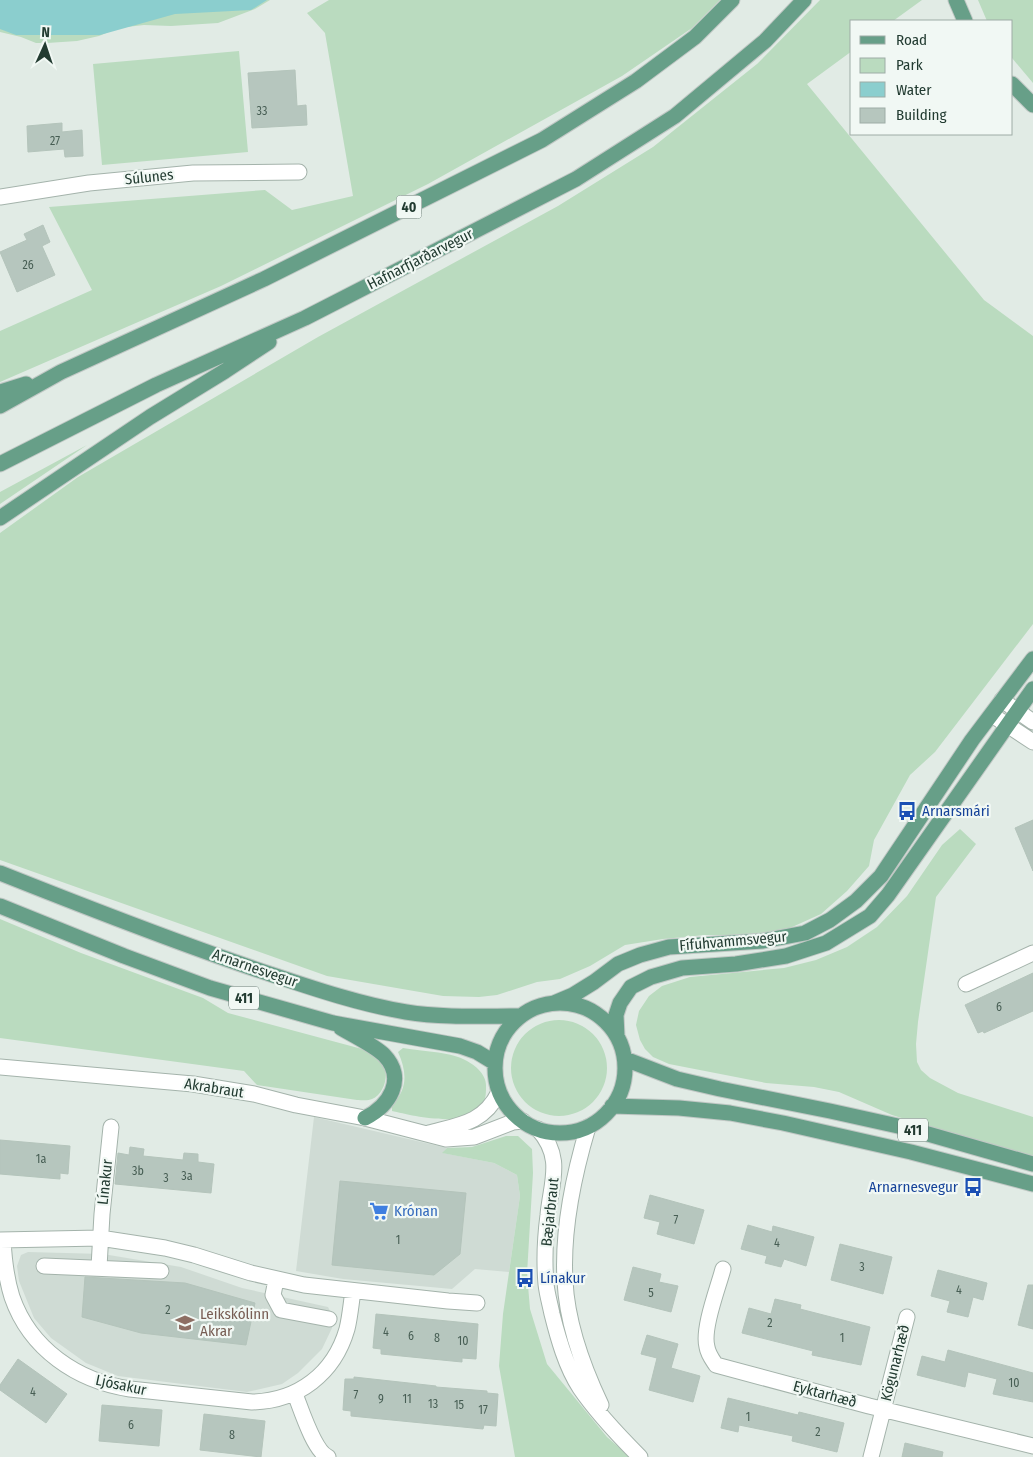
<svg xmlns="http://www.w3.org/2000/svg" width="1033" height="1457" font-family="'Fira Sans Condensed',sans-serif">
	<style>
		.built { fill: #cfdbd4 }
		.green { fill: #badbbf }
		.water { fill: #8bcece }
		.building { fill: #b6c6be; stroke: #b4c4bb }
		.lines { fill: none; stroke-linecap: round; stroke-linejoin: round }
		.minor-casing { stroke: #a4b3ab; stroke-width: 17 }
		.major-casing { stroke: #c1c8c5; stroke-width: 17 }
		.minor { stroke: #fff; stroke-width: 15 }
		.major { stroke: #679f88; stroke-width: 15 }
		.labels { text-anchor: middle; stroke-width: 4.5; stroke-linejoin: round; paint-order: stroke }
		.number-label { font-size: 12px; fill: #475e54 }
		.shield { fill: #f1f8f4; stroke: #60746c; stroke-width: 1 }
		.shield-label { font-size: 14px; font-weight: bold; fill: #223b31 }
		.street-label { font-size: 15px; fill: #223b31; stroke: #f1f8f4 }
		.transit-label { font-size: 15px; fill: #164399; stroke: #f1f8f4; text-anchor: start }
		.shop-label { font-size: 15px; fill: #366cbe; stroke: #f1f8f4; text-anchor: start }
		.education-label { font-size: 15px; fill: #785e54; stroke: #f1f8f4; text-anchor: start }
	</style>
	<rect width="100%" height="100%" fill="#e1ebe5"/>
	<!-- built -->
	<path class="built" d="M314,1117L447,1148L443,1153L494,1163L517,1175L520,1196L509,1272L475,1269L452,1289L343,1279L296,1271Z
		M28,1252L103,1254L181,1267L242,1288L328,1307L332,1315V1328L322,1349L298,1373L282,1384L247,1392L118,1376L86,1363L51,1338L34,1318L19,1281L17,1266L21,1255Z"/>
	<!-- green -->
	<path class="green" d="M0,0H270L255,9L218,23L171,26L144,25L118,28L99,36L77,41L47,43L44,39L41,43H36L21,37L0,32Z
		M329,0H720L692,28L622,76L428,184L221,286L0,382V331L92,290L49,207L265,190L292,210L353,196L325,33L307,13Z
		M820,0H922L893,21H852V51L807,84L984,300L1033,336V624L935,752L910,775L874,840L869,866L847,891L821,914L781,932L746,935H705L663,939L625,945L590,966L560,979L537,982L497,995L479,997L443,996L327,976L0,860V533L78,477L318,337L558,206L653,147L757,64Z
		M978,0H1033V83L1012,58V21H987Z
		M239,51L248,152L102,165L93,64Z
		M87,445L0,504V492Z
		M960,829L976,844L936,897L918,1022L916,1044L917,1062L921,1070L930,1078L958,1093L1033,1117V1159L892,1115L839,1092L814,1087L766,1083L669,1064L653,1057L645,1049L640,1040L636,1025L639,1011L649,996L662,986L690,977L784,968L816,960L847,947L877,927L907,896L942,845Z
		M0,919L81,953L203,998L228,1013L362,1049C369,1052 378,1055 382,1062C390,1072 385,1094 372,1099C368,1101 361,1100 357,1100L257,1085L244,1071L0,1038Z
		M511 1068a48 48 0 1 1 96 0a48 48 0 1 1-96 0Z
		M403,1048C419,1051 450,1052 463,1059C474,1064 487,1074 486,1087C486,1090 486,1095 485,1098C478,1132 414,1116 392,1111V1105C408,1089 407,1072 398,1052Z
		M506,1136H518L532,1149L533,1173L527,1274L530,1309L547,1364L607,1437L630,1457H515L499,1366L503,1314L520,1196L517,1175L494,1163L442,1153L447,1148L472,1147Z"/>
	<!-- water -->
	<path class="water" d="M0,0H267L251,10L175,14L100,35H16L0,29Z"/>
	<!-- building -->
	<path class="building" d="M295,70L297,106L306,105L307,125L252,128L248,73Z
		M62,123V132L82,130L83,156L65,157L64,149L28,152L27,126Z
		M43,225L50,242L42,246L55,275L17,292L0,252L27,240L24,234Z
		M1033,820V871L1015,828Z
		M1033,973V1011L984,1033L983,1031L978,1033L965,1005Z
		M0,1140L70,1146L68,1174L60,1173V1179L0,1174Z
		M130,1147L144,1149L143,1156L183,1160L184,1153L198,1154V1162L214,1164L211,1193L115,1184L118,1153L129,1155Z
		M340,1181L466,1193L460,1254L434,1275L332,1265Z
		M650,1195L704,1210L694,1244L657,1234L660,1222L644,1218Z
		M748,1225L772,1232L773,1226L814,1237L806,1266L784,1259L781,1267L765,1263L767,1256L741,1249Z
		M840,1244L892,1257L883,1294L831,1280Z
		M633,1267L661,1274L659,1282L678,1286L671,1312L624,1300Z
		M938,1270L987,1283L983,1300L973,1297L968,1317L947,1312L950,1301L931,1296Z
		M85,1277L185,1283L255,1303L246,1345L141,1333L82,1317Z
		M1028,1285H1033V1329L1018,1325Z
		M775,1299L801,1305L800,1309L870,1327L861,1365L812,1355L813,1351L742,1333L749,1308L771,1314Z
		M376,1314L478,1324L476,1359L462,1358V1362L381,1354V1349L373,1348Z
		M647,1335L678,1344L671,1368L700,1376L693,1402L649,1390L657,1358L641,1354Z
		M948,1350L1033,1373V1402L993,1394L997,1379L968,1372L965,1387L917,1375L922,1356L945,1362Z
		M18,1359L67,1394L46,1423L0,1390V1385Z
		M354,1377L436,1386V1387L487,1391V1393L498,1394L496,1426L484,1425L483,1429L351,1416V1411L343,1410L345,1379H354Z
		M728,1398L798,1415L799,1412L844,1423L837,1452L792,1441L793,1436L739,1425L738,1432L721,1428Z
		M102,1405L162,1410L159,1446L99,1441Z
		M204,1414L265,1421L261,1457L200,1450Z
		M905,1443L943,1452L942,1457H902Z"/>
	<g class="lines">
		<!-- minor casing -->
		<g class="minor-casing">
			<path id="minor" d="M0,197L89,183L193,173L299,172
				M1002,700L1033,722
				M992,715L1033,742
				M966,984L1033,953
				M0,1067L193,1084L254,1094L296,1105L365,1118L446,1139L474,1137L513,1122L523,1121
				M588,1127C574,1174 562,1231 565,1281C567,1323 583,1367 601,1405
				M538,1129C564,1158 551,1182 548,1215C545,1238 544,1261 546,1284C547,1294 550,1304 552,1314C558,1338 566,1367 580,1388C597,1413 619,1436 640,1457
				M429,1133C459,1125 484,1123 499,1092
				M0,1240L100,1238L165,1248L194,1255L251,1273L304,1285L448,1301L477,1303
				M3,1240C4,1259 6,1278 12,1297C30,1349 77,1381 130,1389L252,1402C298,1401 334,1374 347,1329C350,1317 351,1304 353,1291
				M44,1266L161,1271
				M99,1267L102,1214L111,1127
				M723,1269C718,1288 702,1329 707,1347C708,1354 712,1359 716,1365L869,1406L1033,1446
				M276,1280L273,1295L281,1310L329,1319
				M295,1394C301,1409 314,1451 328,1457
				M871,1457L907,1317"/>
		</g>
		<!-- major casing -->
		<g class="major-casing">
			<path id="major" d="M956,0L965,21
				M1012,84L1033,105
				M0,392L26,384
				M0,406L61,372L264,279L542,140L636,81L695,37L732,0
				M0,464L156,385L305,318L576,179L675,116L765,41L804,0
				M0,518L150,417L225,371L269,342
				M0,873C88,908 177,943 267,973C312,988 359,1004 406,1012C443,1018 482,1016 520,1016
				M0,906L124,956L210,988L333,1023L460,1046L477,1052L495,1063
				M554,1003L573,995L594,982L618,964L640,955L669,947L763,941L805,933L830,920L856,901L881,876L972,740L1033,659
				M495 1068a65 65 0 1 1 130 0a65 65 0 1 1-130 0Z
				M341,1028C353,1035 375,1046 384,1055C407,1079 389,1106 365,1118
				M617,1036L616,1015L620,1003L631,987L651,977L682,968L736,964L786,956L826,943L870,916L888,895L1033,689
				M625,1059L677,1079L720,1089L830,1111L907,1128L1033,1164
				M612,1106L679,1108L730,1113L783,1123L911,1152L1033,1184"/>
		</g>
		<!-- minor -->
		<use href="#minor" class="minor"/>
		<!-- major -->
		<use href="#major" class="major"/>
	</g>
	<!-- icons -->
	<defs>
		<g id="bus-bare" transform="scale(1.5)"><path d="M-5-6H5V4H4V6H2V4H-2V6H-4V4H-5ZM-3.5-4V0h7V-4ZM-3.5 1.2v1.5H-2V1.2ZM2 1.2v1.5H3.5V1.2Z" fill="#1a4fb4" stroke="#f1f8f4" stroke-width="2.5" paint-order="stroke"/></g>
		<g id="supermarket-bare" transform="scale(1.5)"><path d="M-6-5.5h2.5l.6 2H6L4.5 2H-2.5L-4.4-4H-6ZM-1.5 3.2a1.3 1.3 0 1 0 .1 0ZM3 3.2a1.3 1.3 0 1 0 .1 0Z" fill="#3f7fe0" stroke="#f1f8f4" stroke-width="2.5" paint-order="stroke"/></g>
		<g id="school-bare" transform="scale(1.5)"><path d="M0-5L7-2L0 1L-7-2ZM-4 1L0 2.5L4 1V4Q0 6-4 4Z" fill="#8d6e63" stroke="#f1f8f4" stroke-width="2.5" paint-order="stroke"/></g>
	</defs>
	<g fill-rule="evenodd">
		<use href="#bus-bare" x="907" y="811"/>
		<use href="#bus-bare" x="973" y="1187"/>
		<use href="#supermarket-bare" x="379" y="1211"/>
		<use href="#bus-bare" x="525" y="1278"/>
		<use href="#school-bare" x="185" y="1323"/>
	</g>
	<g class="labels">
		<!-- number labels -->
		<g class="number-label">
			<text x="262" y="115">33</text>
			<text x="55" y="145">27</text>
			<text x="28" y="269">26</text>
			<text x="999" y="1011">6</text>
			<text x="41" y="1163">1a</text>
			<text x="138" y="1175">3b</text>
			<text x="187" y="1180">3a</text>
			<text x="166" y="1182">3</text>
			<text x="676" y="1224">7</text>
			<text x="398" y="1244">1</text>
			<text x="777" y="1247">4</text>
			<text x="862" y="1271">3</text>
			<text x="959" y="1294">4</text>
			<text x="651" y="1297">5</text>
			<text x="168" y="1314">2</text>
			<text x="770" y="1327">2</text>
			<text x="386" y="1336">4</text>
			<text x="411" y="1340">6</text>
			<text x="437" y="1342">8</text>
			<text x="842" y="1342">1</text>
			<text x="463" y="1345">10</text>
			<text x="1014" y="1387">10</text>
			<text x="33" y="1396">4</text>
			<text x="356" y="1399">7</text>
			<text x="381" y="1403">9</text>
			<text x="407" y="1403">11</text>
			<text x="433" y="1408">13</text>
			<text x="459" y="1409">15</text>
			<text x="483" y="1414">17</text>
			<text x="748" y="1421">1</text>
			<text x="131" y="1429">6</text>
			<text x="818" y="1436">2</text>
			<text x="232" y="1439">8</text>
		</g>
		<!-- shield labels -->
		<g class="shield">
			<rect x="396.5" y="195.5" width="25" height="23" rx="4"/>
			<rect x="229" y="986.5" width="30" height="23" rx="4"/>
			<rect x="898" y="1118.5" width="30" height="23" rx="4"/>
		</g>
		<g class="shield-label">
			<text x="409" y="212">40</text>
			<text x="244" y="1003">411</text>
			<text x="913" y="1135">411</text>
		</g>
		<!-- street labels -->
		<g class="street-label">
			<text transform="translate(149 177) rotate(-6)" y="5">Súlunes</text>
			<text transform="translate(420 259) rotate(-27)" y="5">Hafnarfjarðarvegur</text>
			<text transform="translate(733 941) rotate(-5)" y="5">Fífuhvammsvegur</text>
			<text transform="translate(255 968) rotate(19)" y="5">Arnarnesvegur</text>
			<text transform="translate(214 1088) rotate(9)" y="5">Akrabraut</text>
			<text transform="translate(105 1182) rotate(-84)" y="5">Línakur</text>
			<text transform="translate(550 1212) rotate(-84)" y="5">Bæjarbraut</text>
			<text transform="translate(895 1363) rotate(-76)" y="5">Kögunarhæð</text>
			<text transform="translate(121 1385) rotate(12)" y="5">Ljósakur</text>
			<text transform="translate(825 1394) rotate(15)" y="5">Eyktarhæð</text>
		</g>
		<!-- transit labels -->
		<g class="transit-label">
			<text x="922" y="816">Arnarsmári</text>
			<text x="958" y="1192" text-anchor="end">Arnarnesvegur</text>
			<text x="540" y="1283">Línakur</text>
		</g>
		<!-- shop labels -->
		<g class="shop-label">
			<text x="394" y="1216">Krónan</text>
		</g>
		<!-- education labels -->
		<g class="education-label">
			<text x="200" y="1319">Leikskólinn<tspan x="200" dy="17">Akrar</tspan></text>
		</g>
	</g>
	<!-- legend -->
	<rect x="850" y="20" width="162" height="115" fill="#f1f8f4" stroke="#9eaca6"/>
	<rect x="860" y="36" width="25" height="8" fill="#679f88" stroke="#9eaca6"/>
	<text x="896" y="45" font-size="15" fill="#223b31">Road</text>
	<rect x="860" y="58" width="25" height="15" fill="#badbbf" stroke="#9eaca6"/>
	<text x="896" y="70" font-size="15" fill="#223b31">Park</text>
	<rect x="860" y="82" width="25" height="15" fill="#8bcece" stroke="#9eaca6"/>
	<text x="896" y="95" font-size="15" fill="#223b31">Water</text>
	<rect x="860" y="108" width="25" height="15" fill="#b6c6be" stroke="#9eaca6"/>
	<text x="896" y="120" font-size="15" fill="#223b31">Building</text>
	<!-- north arrow -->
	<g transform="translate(45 45) rotate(3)" stroke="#f1f8f4" stroke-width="4" paint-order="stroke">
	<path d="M0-4L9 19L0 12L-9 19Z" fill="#223b31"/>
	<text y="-8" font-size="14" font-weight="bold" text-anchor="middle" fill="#223b31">N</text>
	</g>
</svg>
